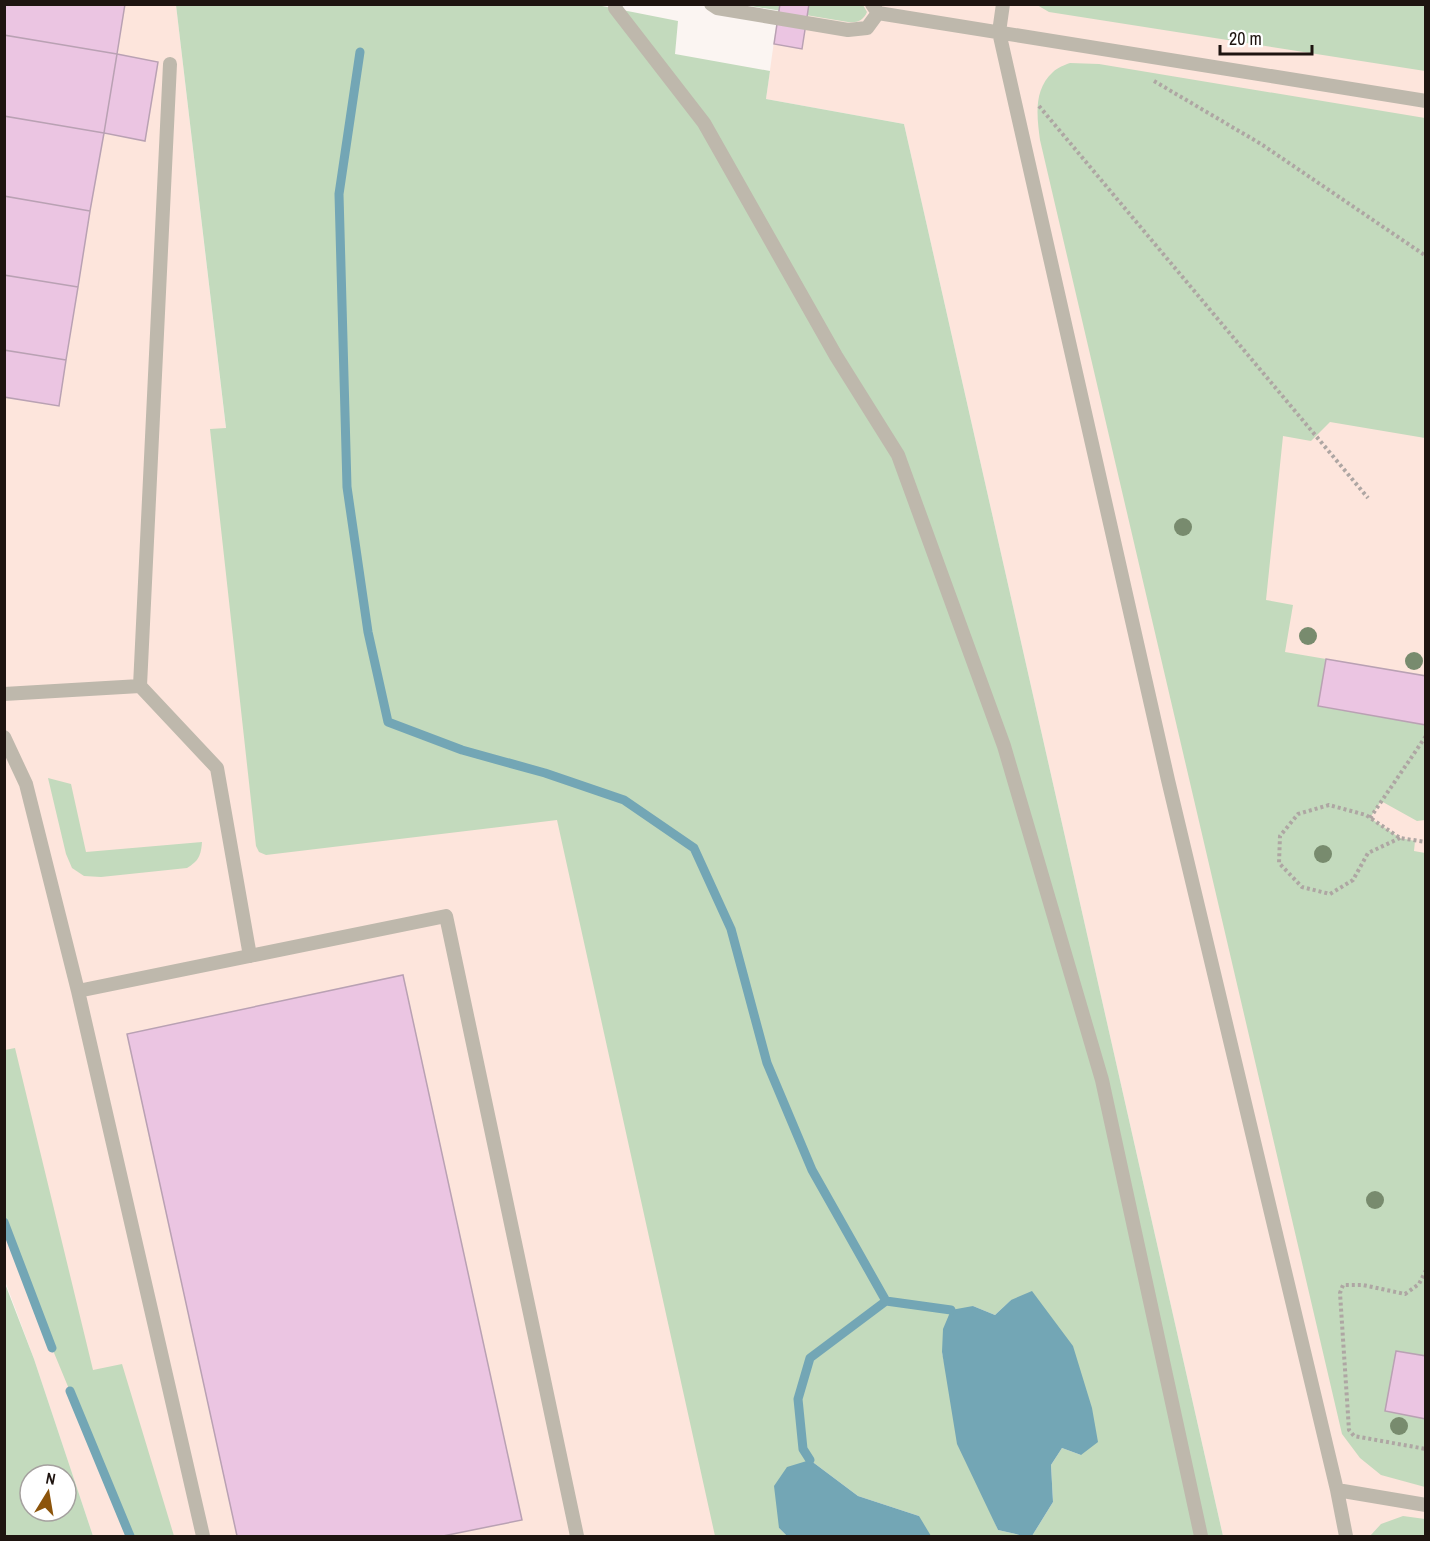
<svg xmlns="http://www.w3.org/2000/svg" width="1430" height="1541" font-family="'Archivo Narrow',sans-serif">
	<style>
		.built { fill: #fde5dc }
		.green { fill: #c3dabd; fill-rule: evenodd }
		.water { fill: #73a6b5 }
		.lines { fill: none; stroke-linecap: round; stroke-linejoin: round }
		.stream { stroke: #73a6b5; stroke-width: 9 }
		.building { fill: #ebc5e2; stroke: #b9a1b3; stroke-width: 1.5 }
		.path { stroke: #aea6a3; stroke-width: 4; stroke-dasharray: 3 3; stroke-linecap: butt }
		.service { stroke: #beb8ac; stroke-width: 14 }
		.tree { fill: #788b6e }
	</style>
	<rect width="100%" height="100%" fill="#fbf5f2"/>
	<!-- built -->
	<path class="built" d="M5,5H176L226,429L569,799L737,1536H93L34,1359L5,1281Z
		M779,5H1425V1536H1223L904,124L766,99Z"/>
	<!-- green -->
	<path class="green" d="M176,5H597L678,21L675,54L770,71L766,99L904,124L1223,1536H1032L1053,1502L1051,1465L1062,1448L1081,1455L1011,1300L995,1315L973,1306L942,1352C954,1412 973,1473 998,1530L1024,1536H923L919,1516L858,1496L810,1460L779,1528L787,1536H715L557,820L266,855L259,852L256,846L210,429L226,428Z
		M745,5H863L867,12C863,21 857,23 848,22Z
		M1037,5H1425V71L1049,12Z
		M1070,63L1099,64L1425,118V438L1330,422L1311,441L1283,436L1266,600L1293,605L1285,652L1326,659L1318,706L1425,725V820L1417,821L1381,801L1370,818L1400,838L1415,841L1414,851L1425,853V1487L1381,1475L1360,1458L1342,1434L1040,140C1037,117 1033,90 1053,72C1057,68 1064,65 1070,63Z
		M48,778L71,784L86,852L202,842C201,855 199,861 187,868L101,877L84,876L72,868L66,854Z
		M15,1048L93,1370L122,1364L174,1536H130L52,1348L5,1222V1050Z
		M4,1281L34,1359L93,1536H5ZM30,1475H66V1511H30Z
		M1403,1516L1425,1519V1536H1370L1381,1524Z"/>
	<!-- water -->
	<path class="water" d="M1032,1291L1073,1346L1092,1408L1098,1442L1081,1455L1062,1448L1051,1465L1053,1502L1032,1536H1024L998,1530L957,1444L942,1352L943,1329L951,1310L973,1306L995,1315L1011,1300Z
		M810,1460L858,1496L919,1516L931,1536H787L779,1528L774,1486L787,1467Z"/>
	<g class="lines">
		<!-- stream -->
		<path class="stream" d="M360,52L339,194L347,487L368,632L388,722L462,750L545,773L624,800L694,848L731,929L767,1063L812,1170L886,1301
			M4,1222L52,1348
			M70,1391L130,1536
			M810,1460L803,1449L798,1399L810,1358L886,1301L951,1310"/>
	</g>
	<!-- building -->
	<path class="building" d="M4,4H125L117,54L4,35Z
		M780,4H809L802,49L774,44Z
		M4,35L117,54L104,133L4,116Z
		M117,54L158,62L145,141L104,133Z
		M4,116L104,133L90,211L4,196Z
		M4,196L90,211L78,287L4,275Z
		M4,275L78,287L66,360L4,350Z
		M4,350L66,360L59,406L4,397Z
		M1326,659L1426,676V725L1318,706Z
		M403,975L522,1520L443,1536H237L127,1034Z
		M1396,1351L1426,1356V1419L1385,1411Z"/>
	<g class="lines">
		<!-- path -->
		<path class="path" d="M1154,81L1261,144L1426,256
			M1039,106L1368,498
			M1370,818L1426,736
			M1400,838L1368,853L1353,880L1330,894L1302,887L1279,863L1280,836L1298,814L1329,805L1366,815L1400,838L1426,842
			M1426,1270L1419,1284L1405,1294L1363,1285H1343L1340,1293L1349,1430L1354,1436L1426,1449"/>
		<!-- service -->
		<path class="service" d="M616,4L615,8L704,123L836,356L898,455L1004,746L1102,1080L1201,1536
			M711,4L717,8L848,30L867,28L878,13
			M872,4L878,13L1426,101
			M1003,4L999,32L1168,780L1337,1490L1346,1536
			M140,686L170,64
			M4,694L140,686L217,768L250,956
			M4,737L26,784L78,991L203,1536
			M78,991L446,916L577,1536
			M1337,1490L1426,1505"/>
	</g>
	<!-- trees -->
	<g class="tree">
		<circle cx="1183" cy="527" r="9"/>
		<circle cx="1308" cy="636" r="9"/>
		<circle cx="1414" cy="661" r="9"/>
		<circle cx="1323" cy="854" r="9"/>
		<circle cx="1375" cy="1200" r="9"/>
		<circle cx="1399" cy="1426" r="9"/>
	</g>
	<!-- border -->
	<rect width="1430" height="1541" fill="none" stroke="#1e1410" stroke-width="12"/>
	<!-- north arrow -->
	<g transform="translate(48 1493) rotate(11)"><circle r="28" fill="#ffffff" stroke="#a5a19f" stroke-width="1.5"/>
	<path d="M0-4.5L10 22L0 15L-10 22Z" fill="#8c540b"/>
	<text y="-9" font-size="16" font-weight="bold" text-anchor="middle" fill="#1e1410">N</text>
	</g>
	<!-- scale -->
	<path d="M1220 45v9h92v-9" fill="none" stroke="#1e1410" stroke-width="3"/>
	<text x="1229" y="45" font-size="18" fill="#1e1410" stroke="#ffffff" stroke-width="4.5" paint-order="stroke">20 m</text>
</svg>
